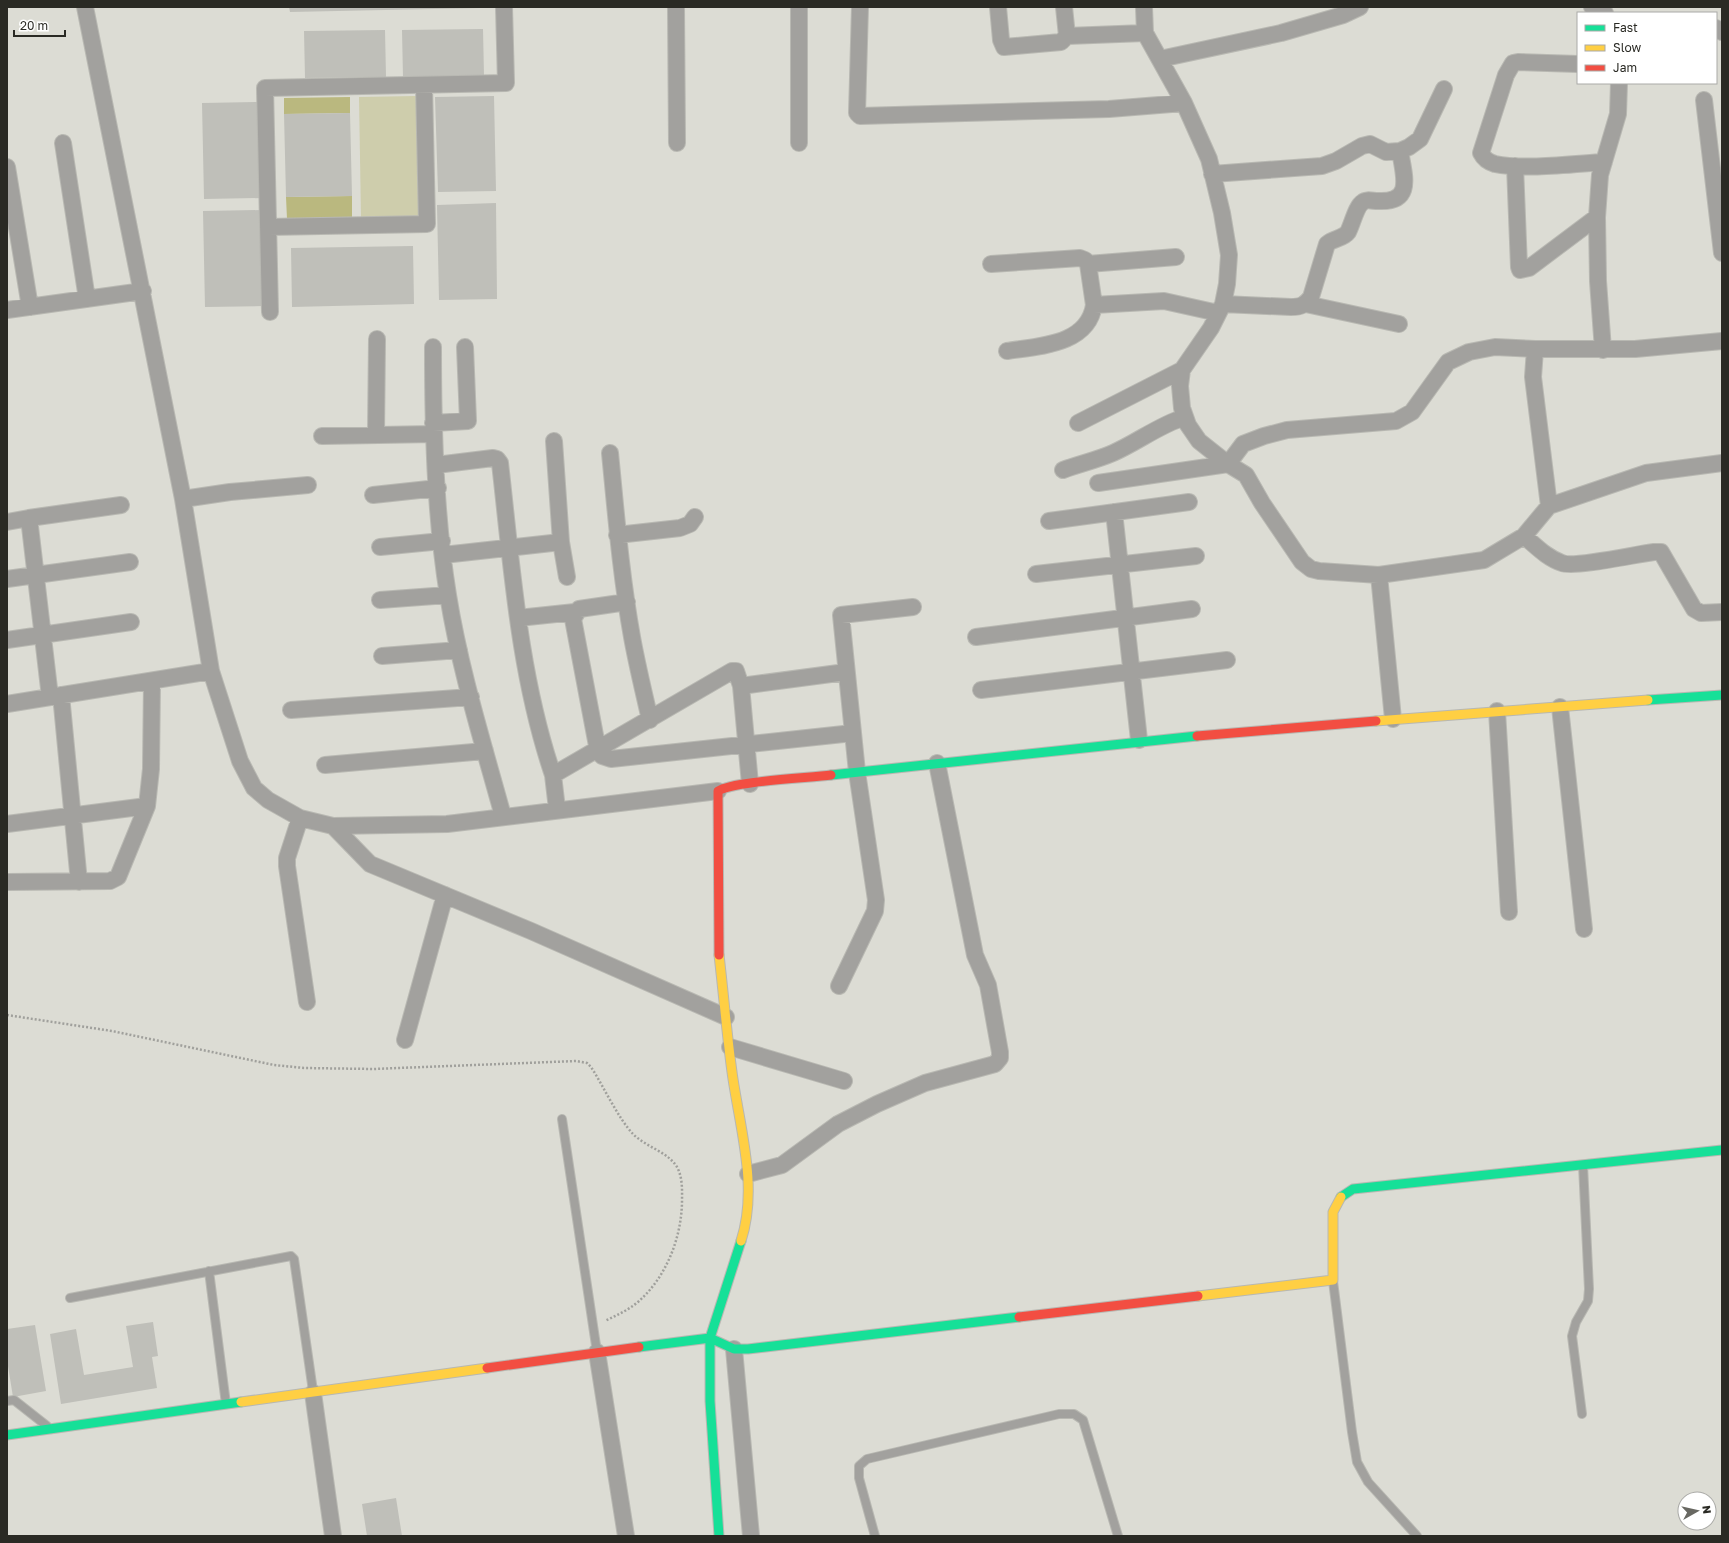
<svg xmlns="http://www.w3.org/2000/svg" width="1729" height="1543" font-family="'Golos Text',sans-serif">
	<style>
		.green { fill: #cecdac }
		.water { fill: #bab87f }
		.building { fill: #bfbfb9 }
		.lines { fill: none; stroke-linecap: round; stroke-linejoin: round }
		.lane-casing { stroke: #b8b8b2; stroke-width: 10 }
		.street-casing { stroke: #b8b8b2; stroke-width: 18 }
		.fast-casing { stroke: #b8b8b2; stroke-width: 11 }
		.slow-casing { stroke: #b8b8b2; stroke-width: 11 }
		.jam-casing { stroke: #b8b8b2; stroke-width: 11 }
		.path { stroke: #a0a09c; stroke-width: 2.5; stroke-dasharray: 2 2; stroke-linecap: butt }
		.lane { stroke: #a2a19e; stroke-width: 8 }
		.street { stroke: #a2a19e; stroke-width: 16 }
		.fast { stroke: #16e098; stroke-width: 9 }
		.slow { stroke: #ffcf43; stroke-width: 9 }
		.jam { stroke: #f24e42; stroke-width: 9 }
	</style>
	<rect width="100%" height="100%" fill="#dcdcd4"/>
	<!-- green -->
	<path class="green" d="M416,96L419,216L361,218L359,97Z"/>
	<!-- water -->
	<path class="water" d="M350,97V113L284,114V98Z
		M352,196V218L287,219L286,197Z"/>
	<!-- building -->
	<path class="building" d="M289,7H481V8L290,12Z
		M483,29L484,76L403,78L402,30Z
		M385,30L386,77L305,78L304,31Z
		M494,96L496,191L438,192L435,97Z
		M261,102L263,198L204,199L202,103Z
		M350,113L352,196L286,197L284,114Z
		M496,203L497,299L439,300L437,205Z
		M262,210L264,306L205,307L203,211Z
		M413,246L414,304L292,307L291,248Z
		M153,1322L158,1356L152,1357L157,1388L61,1404L50,1334L76,1329L84,1375L133,1367L126,1326Z
		M35,1325L46,1391L13,1397L7,1360V1329Z
		M396,1498L402,1536H367L362,1504Z"/>
	<g class="lines">
		<!-- lane casing -->
		<g class="lane-casing">
			<path id="lane" d="M562,1119L597,1352
				M209,1271L226,1404
				M1333,1281L1352,1432L1357,1462L1368,1482L1417,1536
				M70,1298L291,1256L294,1259L313,1391
				M7,1401L14,1400L47,1426
				M1582,1414L1572,1336L1576,1322L1588,1301L1589,1289L1583,1165
				M875,1536L859,1478V1466L867,1459L1059,1414H1074L1083,1420L1118,1536"/>
		</g>
		<!-- street casing -->
		<g class="street-casing">
			<path id="street" d="M85,7L183,499L211,671L240,761L254,788L268,800L300,818L333,826L447,824L718,791
				M676,7L677,143
				M799,7V143
				M860,7L857,113L860,116L1109,109L1184,103
				M998,7L1001,40L1004,47L1061,42L1067,36
				M1064,7L1067,36L1145,33
				M1144,7L1145,33L1184,103L1209,159L1222,213L1229,255L1227,284L1223,304L1211,328L1182,370L1180,386L1182,408L1188,425L1199,441L1228,464L1246,475L1262,503L1302,562L1311,569L1319,571L1379,575
				M1592,7L1605,13
				M1716,28L1722,32
				M1160,59L1281,33L1343,15L1360,7
				M1578,64L1518,62L1513,63L1506,75L1481,153C1484,159 1488,162 1495,164C1524,170 1573,164 1604,162
				M1704,100L1722,253
				M63,143L87,299
				M1515,166L1519,267L1520,270L1529,268L1597,217
				M7,167L30,307
				M1212,174L1322,166L1336,161L1362,146L1370,144L1386,152L1400,151L1409,147L1420,139L1444,89
				M268,227L427,224L424,85
				M991,264L1080,258L1085,260L1088,264L1094,305L1164,301L1218,313
				M1088,264L1176,257
				M1223,304L1291,307C1301,307 1305,305 1311,297L1327,244C1333,238 1343,239 1348,232C1352,225 1356,206 1363,202C1366,199 1373,201 1378,201C1414,203 1404,176 1400,151
				M1306,304L1399,324
				M7,310L143,291
				M270,312L265,88L506,83L504,7
				M433,347C433,428 435,515 448,595C460,670 483,743 503,816
				M1603,350L1598,281L1597,217L1600,175L1618,114L1619,83
				M1007,351C1039,346 1088,345 1094,305
				M433,423L468,421L465,347
				M1078,423L1182,370
				M376,435L377,339
				M322,436L434,434
				M554,441L561,542L567,577
				M610,453C616,514 621,576 632,637C637,665 644,693 650,720
				M436,465L493,458L497,459L500,463C512,568 519,675 553,775
				M1063,470C1079,464 1097,460 1113,453C1138,442 1159,425 1185,417
				M1098,483L1228,464L1243,444L1264,436L1287,430L1396,421L1412,412L1448,362L1469,352L1495,347L1535,349
				M373,495L438,488
				M183,499L230,492L308,485
				M1549,506L1646,473L1722,463
				M1114,512L1139,740
				M1049,521L1189,502
				M7,522L29,518
				M617,535L680,528L690,524L695,517
				M1524,536C1536,546 1547,558 1562,563C1574,568 1637,554 1654,552H1661L1694,609L1701,613L1722,612
				M380,547L442,541
				M443,555L561,542
				M1036,574L1196,556
				M7,579L130,562
				M380,600L448,595
				M627,602L579,609L573,619L598,751L602,756L611,759L853,733
				M518,618L575,612
				M976,637L1192,609
				M7,640L131,622
				M382,656L459,650
				M741,686L846,672
				M981,690L1227,660
				M61,695L79,882
				M50,697L29,518L121,505
				M7,704L211,671
				M1560,707L1584,929
				M291,710L471,697
				M1497,711L1509,912
				M1393,719L1379,575L1484,560L1524,536L1549,506L1533,377L1535,349H1635L1722,341
				M325,765L485,751
				M557,809L553,775L732,671H736L741,686L750,784
				M300,818L287,858V866L307,1002
				M7,824L147,806
				M333,826L370,864L531,931L726,1017
				M7,882L110,881L118,877L147,806L151,769L152,681
				M839,986L875,911L876,900L857,772L841,615L913,607
				M405,1040L445,895
				M730,1047L844,1081
				M748,1174L782,1165L838,1124L877,1104L925,1083L995,1064L1000,1058V1052L988,985L975,955L937,763
				M734,1349L751,1536
				M597,1352L626,1536
				M313,1393L333,1536"/>
		</g>
		<!-- fast casing -->
		<g class="fast-casing">
			<path id="fast" d="M1648,700L1722,695
				M831,775L1197,736
				M1341,1197L1353,1189L1722,1150
				M639,1347L710,1338L734,1349H748L1019,1317
				M7,1435L241,1402
				M719,1536L710,1401V1338L741,1241"/>
		</g>
		<!-- slow casing -->
		<g class="slow-casing">
			<path id="slow" d="M1376,721L1648,700
				M719,955C724,997 727,1038 733,1079C741,1132 758,1189 741,1241
				M1198,1296L1333,1280V1212L1341,1197
				M241,1402L487,1368"/>
		</g>
		<!-- jam casing -->
		<g class="jam-casing">
			<path id="jam" d="M1197,736L1376,721
				M719,955L718,791C734,781 808,778 831,775
				M1019,1317L1198,1296
				M487,1368L639,1347"/>
		</g>
		<!-- path -->
		<path class="path" d="M7,1015L112,1031L274,1065L304,1068L373,1069L576,1061L587,1063L591,1067C604,1087 618,1118 633,1134C646,1147 668,1152 677,1167C683,1178 682,1191 682,1203C681,1239 666,1277 639,1301C629,1310 617,1315 605,1321"/>
		<!-- lane -->
		<use href="#lane" class="lane"/>
		<!-- street -->
		<use href="#street" class="street"/>
		<!-- fast -->
		<use href="#fast" class="fast"/>
		<!-- slow -->
		<use href="#slow" class="slow"/>
		<!-- jam -->
		<use href="#jam" class="jam"/>
	</g>
	<!-- border -->
	<rect width="1729" height="1543" fill="none" stroke="#2a2a24" stroke-width="16"/>
	<!-- legend -->
	<rect x="1577" y="12" width="140" height="72" fill="#ffffff" stroke="#aaaaa7"/>
	<rect x="1585" y="25" width="20" height="6" fill="#16e098" stroke="#aaaaa7"/>
	<text x="1613" y="32" font-size="12" fill="#2a2a24">Fast</text>
	<rect x="1585" y="45" width="20" height="6" fill="#ffcf43" stroke="#aaaaa7"/>
	<text x="1613" y="52" font-size="12" fill="#2a2a24">Slow</text>
	<rect x="1585" y="65" width="20" height="6" fill="#f24e42" stroke="#aaaaa7"/>
	<text x="1613" y="72" font-size="12" fill="#2a2a24">Jam</text>
	<!-- north arrow -->
	<g transform="translate(1697 1511) rotate(82)"><circle r="19" fill="#ffffff" stroke="#aaaaa7"/>
	<path d="M0-3L7 15L0 10L-7 15Z" fill="#686862"/>
	<text y="-6" font-size="11" font-weight="bold" text-anchor="middle" fill="#2a2a24">N</text>
	</g>
	<!-- scale -->
	<path d="M14 30v6h51v-6" fill="none" stroke="#2a2a24" stroke-width="2"/>
	<text x="20" y="30" font-size="12" fill="#2a2a24" stroke="#ffffff" stroke-width="3" paint-order="stroke">20 m</text>
</svg>
